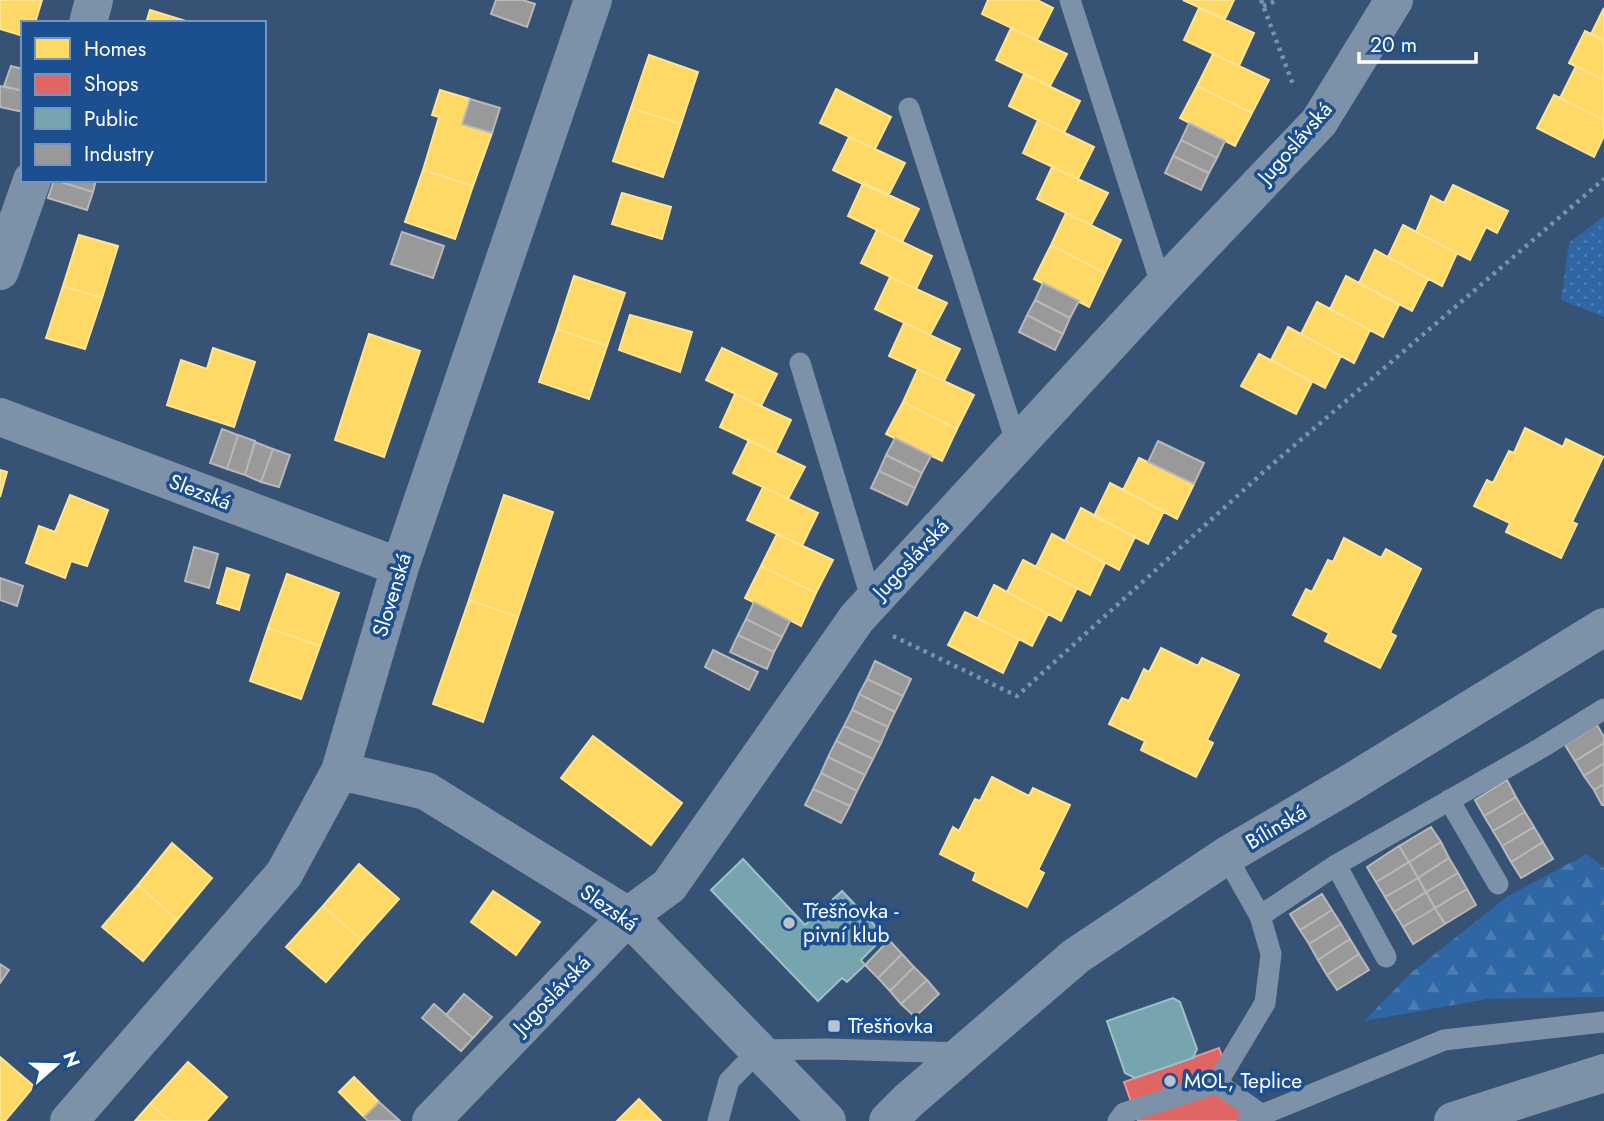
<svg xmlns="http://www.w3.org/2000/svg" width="1604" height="1121" font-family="Jost,sans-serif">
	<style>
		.grass { fill: url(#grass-dots) }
		.forest { fill: url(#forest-firs) }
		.homes { fill: #ffd966; stroke: #ffe494; stroke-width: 2 }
		.shops { fill: #e06666; stroke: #e99494; stroke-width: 2 }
		.public { fill: #76a5af; stroke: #9fc0c7; stroke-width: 2 }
		.industry { fill: #999; stroke: #b8b8b8; stroke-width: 2 }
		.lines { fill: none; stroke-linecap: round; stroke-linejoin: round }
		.path { stroke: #7d92a8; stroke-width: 4.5; stroke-dasharray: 3.5 5; stroke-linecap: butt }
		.lane { stroke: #7d92a8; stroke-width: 21 }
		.street { stroke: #7d92a8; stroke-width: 38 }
		.highway { stroke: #7e92a7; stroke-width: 38 }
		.poi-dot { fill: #b9c2ce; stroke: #1b4f8f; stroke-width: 2.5 }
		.labels { text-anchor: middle; stroke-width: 7; stroke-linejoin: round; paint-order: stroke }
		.street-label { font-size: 21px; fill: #fff; stroke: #1b4f8f }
		.poi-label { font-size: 21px; fill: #fff; stroke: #1b4f8f; text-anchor: start }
	</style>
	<defs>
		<pattern id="grass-dots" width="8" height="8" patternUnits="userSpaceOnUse" patternTransform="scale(1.75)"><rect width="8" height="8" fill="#2f66a5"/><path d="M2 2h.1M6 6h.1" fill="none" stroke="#4e7db2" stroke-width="1.8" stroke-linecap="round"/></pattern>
		<pattern id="forest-firs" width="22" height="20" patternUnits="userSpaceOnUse" patternTransform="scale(1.75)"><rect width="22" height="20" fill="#2f66a5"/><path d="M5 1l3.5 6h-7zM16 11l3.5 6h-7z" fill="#4e7db2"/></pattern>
	</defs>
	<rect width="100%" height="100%" fill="#365274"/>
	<!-- grass -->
	<path class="grass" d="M1604,216V317L1561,300L1569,243Z"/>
	<!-- forest -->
	<path class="forest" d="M1587,854L1604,868V997L1487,999L1364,1021L1412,972L1508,896Z"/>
	<!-- homes -->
	<path class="homes" d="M0,0H42L35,23H23V36L0,29Z
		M988,0H1037L1053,8L1037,40L982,14Z
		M1183,0H1234L1225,19Z
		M1199,8L1254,33L1239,66L1184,40Z
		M1604,8V41L1591,34Z
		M150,10L189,22V23H146Z
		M1011,28L1067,54L1050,86L996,60Z
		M1585,31L1604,41V80L1569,63Z
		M1213,54L1269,80L1252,113L1197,86Z
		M649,55L698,72L681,124L631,108Z
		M1576,66L1604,80V120L1560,98Z
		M1024,74L1080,101L1064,133L1009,106Z
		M1197,86L1252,113L1235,146L1180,118Z
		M836,89L891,117L875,149L820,123Z
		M440,90L470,99L462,124L492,133L473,186L423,170L439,117L432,115Z
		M1554,95L1604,120V136L1594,157L1537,128Z
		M631,108L681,124L663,177L613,161Z
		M1038,120L1094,147L1078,179L1023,153Z
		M849,137L905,163L888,196L833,170Z
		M1052,167L1108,193L1091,225L1037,199Z
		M423,170L473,186L455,239L405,222Z
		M863,183L919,209L902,242L848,216Z
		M1453,185L1508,211L1497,233L1486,227L1470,260L1416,232L1431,196L1444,203Z
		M622,193L671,207L662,239L612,224Z
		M1066,213L1121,240L1105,273L1051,245Z
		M1403,225L1457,253L1442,286L1388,257Z
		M877,230L932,256L916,289L861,263Z
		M79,235L118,246L102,298L63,286Z
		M1051,245L1105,273L1089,307L1034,279Z
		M1375,250L1428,279L1412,311L1359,283Z
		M574,276L625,293L607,346L557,329Z
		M1346,276L1399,305L1383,337L1330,309Z
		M890,277L947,303L930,335L875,309Z
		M63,286L102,298L85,349L46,338Z
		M1317,302L1370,330L1354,363L1301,334Z
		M630,315L692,332L680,372L619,350Z
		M904,323L960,349L944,381L889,356Z
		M1288,327L1341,356L1325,388L1271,360Z
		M557,329L607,346L589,399L539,382Z
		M369,334L420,351L384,457L335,440Z
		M213,348L255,362L234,427L167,405L181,360L207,369Z
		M722,348L777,374L761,406L706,380Z
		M1259,354L1312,382L1296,414L1241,386Z
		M918,369L974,395L957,429L903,402Z
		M735,394L791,420L775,453L720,427Z
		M903,402L957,429L942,461L886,434Z
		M1525,428L1563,447L1566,439L1603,457L1572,522L1577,524L1561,558L1506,532L1510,523L1474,506L1487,480L1493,483L1509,451L1514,453Z
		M749,440L805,467L788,499L733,473Z
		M1139,458L1194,484L1177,519L1123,490Z
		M0,470L7,472L0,497Z
		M1110,483L1164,511L1148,544L1094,516Z
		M763,487L818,513L802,546L747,520Z
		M70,495L108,510L87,566L71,561L65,578L26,563L39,526L55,532Z
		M504,495L553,512L518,617L469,600Z
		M1081,508L1135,537L1119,570L1065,541Z
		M777,534L833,560L816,593L761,566Z
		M1052,534L1105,563L1090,595L1036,567Z
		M1344,538L1381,558L1386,549L1421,569L1390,633L1396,636L1380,668L1325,641L1329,633L1293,615L1306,589L1312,592L1328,560L1333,562Z
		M1023,560L1077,588L1061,621L1007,592Z
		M761,566L816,593L801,626L745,598Z
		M227,568L249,575L239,610L217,603Z
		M287,574L339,593L320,646L268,628Z
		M994,585L1048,614L1032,646L978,618Z
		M469,600L518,617L483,722L433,704Z
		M965,612L1019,639L1003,673L948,645Z
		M268,628L320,646L301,699L250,681Z
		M1161,648L1198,666L1202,658L1239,675L1207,740L1213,743L1196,777L1141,750L1145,741L1109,724L1122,698L1129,701L1144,669L1149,672Z
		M593,736L682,803L651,845L561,778Z
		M992,777L1029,796L1033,788L1070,805L1038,870L1044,873L1027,907L973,880L976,872L940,854L953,827L959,831L975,799L980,801Z
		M172,843L212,878L177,920L138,885Z
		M359,864L399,899L362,940L323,906Z
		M138,885L177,920L143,961L102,927Z
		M493,891L540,922L516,955L471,922Z
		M323,906L362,940L326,982L286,947Z
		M0,1057L34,1086L5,1121H0Z
		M188,1062L227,1097L206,1121H170L150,1104Z
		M354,1077L379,1102L364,1117L339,1092Z
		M639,1099L661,1121H617Z
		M150,1104L170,1121H135Z"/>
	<!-- shops -->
	<path class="shops" d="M1219,1048L1245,1121H1138L1124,1082Z"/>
	<!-- public -->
	<path class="public" d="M743,859L805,925L842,891L885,936L861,960L865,965L847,982L842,978L818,1001L711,890Z
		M1173,998L1180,1002L1197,1049L1193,1058L1135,1078L1125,1073L1107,1021Z"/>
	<!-- industry -->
	<path class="industry" d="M496,0H523L535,4L527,27L491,14Z
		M11,66L23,69V91L4,86Z
		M0,86L23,91V112L0,107Z
		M470,99L500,108L492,133L462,124Z
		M1189,123L1225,141L1217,158L1181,140Z
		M1181,140L1217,158L1209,173L1173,156Z
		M1173,156L1209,173L1201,190L1165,173Z
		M54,180L93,192L87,210L48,198Z
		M54,180H96L93,192Z
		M402,232L444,246L433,278L391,264Z
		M1043,283L1079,301L1070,318L1035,300Z
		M1035,300L1070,318L1063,334L1027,315Z
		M1027,315L1063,334L1055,350L1019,332Z
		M222,429L238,435L227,469L210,463Z
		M238,435L255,441L245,475L227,469Z
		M895,438L931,456L922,473L886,455Z
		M1158,441L1204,463L1194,484L1148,462Z
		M255,442L273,449L261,482L245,475Z
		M273,449L290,455L279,487L261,482Z
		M886,455L922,473L915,488L879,471Z
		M879,471L915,488L907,505L871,488Z
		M194,547L218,554L209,588L185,581Z
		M0,578L23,586L17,606L0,600Z
		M754,602L790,621L782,637L746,619Z
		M746,619L782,637L774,652L738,635Z
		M738,635L774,652L767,669L730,652Z
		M713,650L758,672L749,690L705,667Z
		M875,661L911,679L903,696L867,679Z
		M867,679L903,696L895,712L859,694Z
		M859,694L895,712L888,727L852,710Z
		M852,710L888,727L881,743L844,726Z
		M1597,725L1604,737V743L1575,761L1565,745Z
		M844,726L881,743L873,759L836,741Z
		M836,741L873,759L865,775L828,757Z
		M1604,743V763L1584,776L1575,761Z
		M828,757L865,775L857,791L821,773Z
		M1604,763V784L1594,790L1584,776Z
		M821,773L857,791L850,806L813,789Z
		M1507,780L1516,797L1484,816L1475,800Z
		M1604,784V805H1602L1594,790Z
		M813,789L850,806L841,823L805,805Z
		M1516,797L1525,812L1493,831L1484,816Z
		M1525,812L1534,827L1502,846L1493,831Z
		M1431,827L1441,842L1409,862L1399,846Z
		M1534,827L1543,842L1511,862L1502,846Z
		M1441,842L1449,858L1418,878L1409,862Z
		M1543,842L1553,859L1521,878L1511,862Z
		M1399,846L1409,862L1376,882L1367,867Z
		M1449,858L1458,873L1426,892L1418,878Z
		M1409,862L1418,878L1385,897L1376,882Z
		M1458,873L1467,889L1435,908L1426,892Z
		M1418,878L1426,892L1394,912L1385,897Z
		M1467,889L1476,905L1445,924L1435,908Z
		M1426,892L1435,908L1403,927L1394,912Z
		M1322,894L1332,910L1300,930L1290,914Z
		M1435,908L1445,924L1413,944L1403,927Z
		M1332,910L1341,924L1309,944L1300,930Z
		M1341,924L1350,939L1318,960L1309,944Z
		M1350,939L1359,954L1327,975L1318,960Z
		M889,940L902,954L878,978L865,965Z
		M902,954L914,967L890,991L878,978Z
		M1359,954L1369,970L1337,990L1327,975Z
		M0,964L9,970L0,983Z
		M914,967L927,980L901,1004L890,991Z
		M927,980L939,994L915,1017L901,1004Z
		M464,994L492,1017L473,1038L446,1015Z
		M434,1004L473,1038L461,1051L422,1018Z
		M379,1102L400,1121H368L364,1117Z"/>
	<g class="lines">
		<!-- path -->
		<path class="path" d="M1261,0L1294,87
			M1263,6L1278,0
			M893,636L1017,696L1268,468L1604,179"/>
		<!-- lane -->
		<path class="lane" d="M1070,0L1162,287
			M909,108L1017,445
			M800,363L872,601
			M1449,800L1498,884
			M1336,865L1386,957
			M1260,916L1336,865L1541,748L1604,709
			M1217,1083L1265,1003L1271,954L1260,916L1226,856
			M718,1121L729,1081L759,1050L827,1049L963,1053
			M1118,1121L1124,1113L1217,1083L1262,1115
			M1247,1121L1444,1040L1604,1022"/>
		<!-- street -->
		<path class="street" d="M88,23L94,0
			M0,271L32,180
			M0,417L400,567
			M340,771L426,791L628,916L827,1121
			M69,1121L284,874L340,771L400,567L593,0
			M431,1121L628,916L669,886L857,618L1162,287L1319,122L1394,0
			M888,1121L909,1100L1076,956L1226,856L1347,785L1604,627"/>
		<!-- highway -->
		<path class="highway" d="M1453,1121L1604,1073"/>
	</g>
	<!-- markers -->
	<g class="poi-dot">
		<circle cx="789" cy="923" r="7"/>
		<rect x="827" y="1019" width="14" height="14" rx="3.5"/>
		<circle cx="1170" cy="1081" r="7"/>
	</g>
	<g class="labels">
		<!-- street labels -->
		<g class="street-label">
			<text transform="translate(1295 143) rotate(-49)" y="7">Jugoslávská</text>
			<text transform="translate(200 492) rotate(21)" y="7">Slezská</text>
			<text transform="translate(911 559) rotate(-47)" y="7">Jugoslávská</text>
			<text transform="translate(392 595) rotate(-73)" y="7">Slovenská</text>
			<text transform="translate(1276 827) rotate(-31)" y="7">Bílinská</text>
			<text transform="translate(609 908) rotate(35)" y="7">Slezská</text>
			<text transform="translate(552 995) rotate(-46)" y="7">Jugoslávská</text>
		</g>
		<!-- poi labels -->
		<g class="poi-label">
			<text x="803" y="918">Třešňovka -<tspan x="803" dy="24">pivní klub</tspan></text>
			<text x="848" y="1033">Třešňovka</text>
			<text x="1184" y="1088">MOL, Teplice</text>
		</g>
	</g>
	<!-- legend -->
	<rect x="21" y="21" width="245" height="161" fill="#1b4f8f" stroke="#7695bc" stroke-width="2"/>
	<rect x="35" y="38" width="35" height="21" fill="#ffd966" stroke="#7695bc" stroke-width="2"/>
	<text x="84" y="56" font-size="21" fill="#ffffff">Homes</text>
	<rect x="35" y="74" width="35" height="21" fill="#e06666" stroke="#7695bc" stroke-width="2"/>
	<text x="84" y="91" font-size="21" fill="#ffffff">Shops</text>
	<rect x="35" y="108" width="35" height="21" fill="#76a5af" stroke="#7695bc" stroke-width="2"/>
	<text x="84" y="126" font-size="21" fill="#ffffff">Public</text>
	<rect x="35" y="144" width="35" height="21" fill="#999999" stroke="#7695bc" stroke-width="2"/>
	<text x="84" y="161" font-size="21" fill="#ffffff">Industry</text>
	<!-- north arrow -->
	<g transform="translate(56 1065) rotate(70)" stroke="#1b4f8f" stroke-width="5" paint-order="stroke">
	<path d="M0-5L12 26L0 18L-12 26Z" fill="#ffffff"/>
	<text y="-10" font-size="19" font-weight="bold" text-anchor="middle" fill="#ffffff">N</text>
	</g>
	<!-- scale -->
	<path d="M1359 52v10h117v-10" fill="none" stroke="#ffffff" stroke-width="3.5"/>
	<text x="1370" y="52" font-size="21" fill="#ffffff" stroke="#1b4f8f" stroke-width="5" paint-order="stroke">20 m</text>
</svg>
